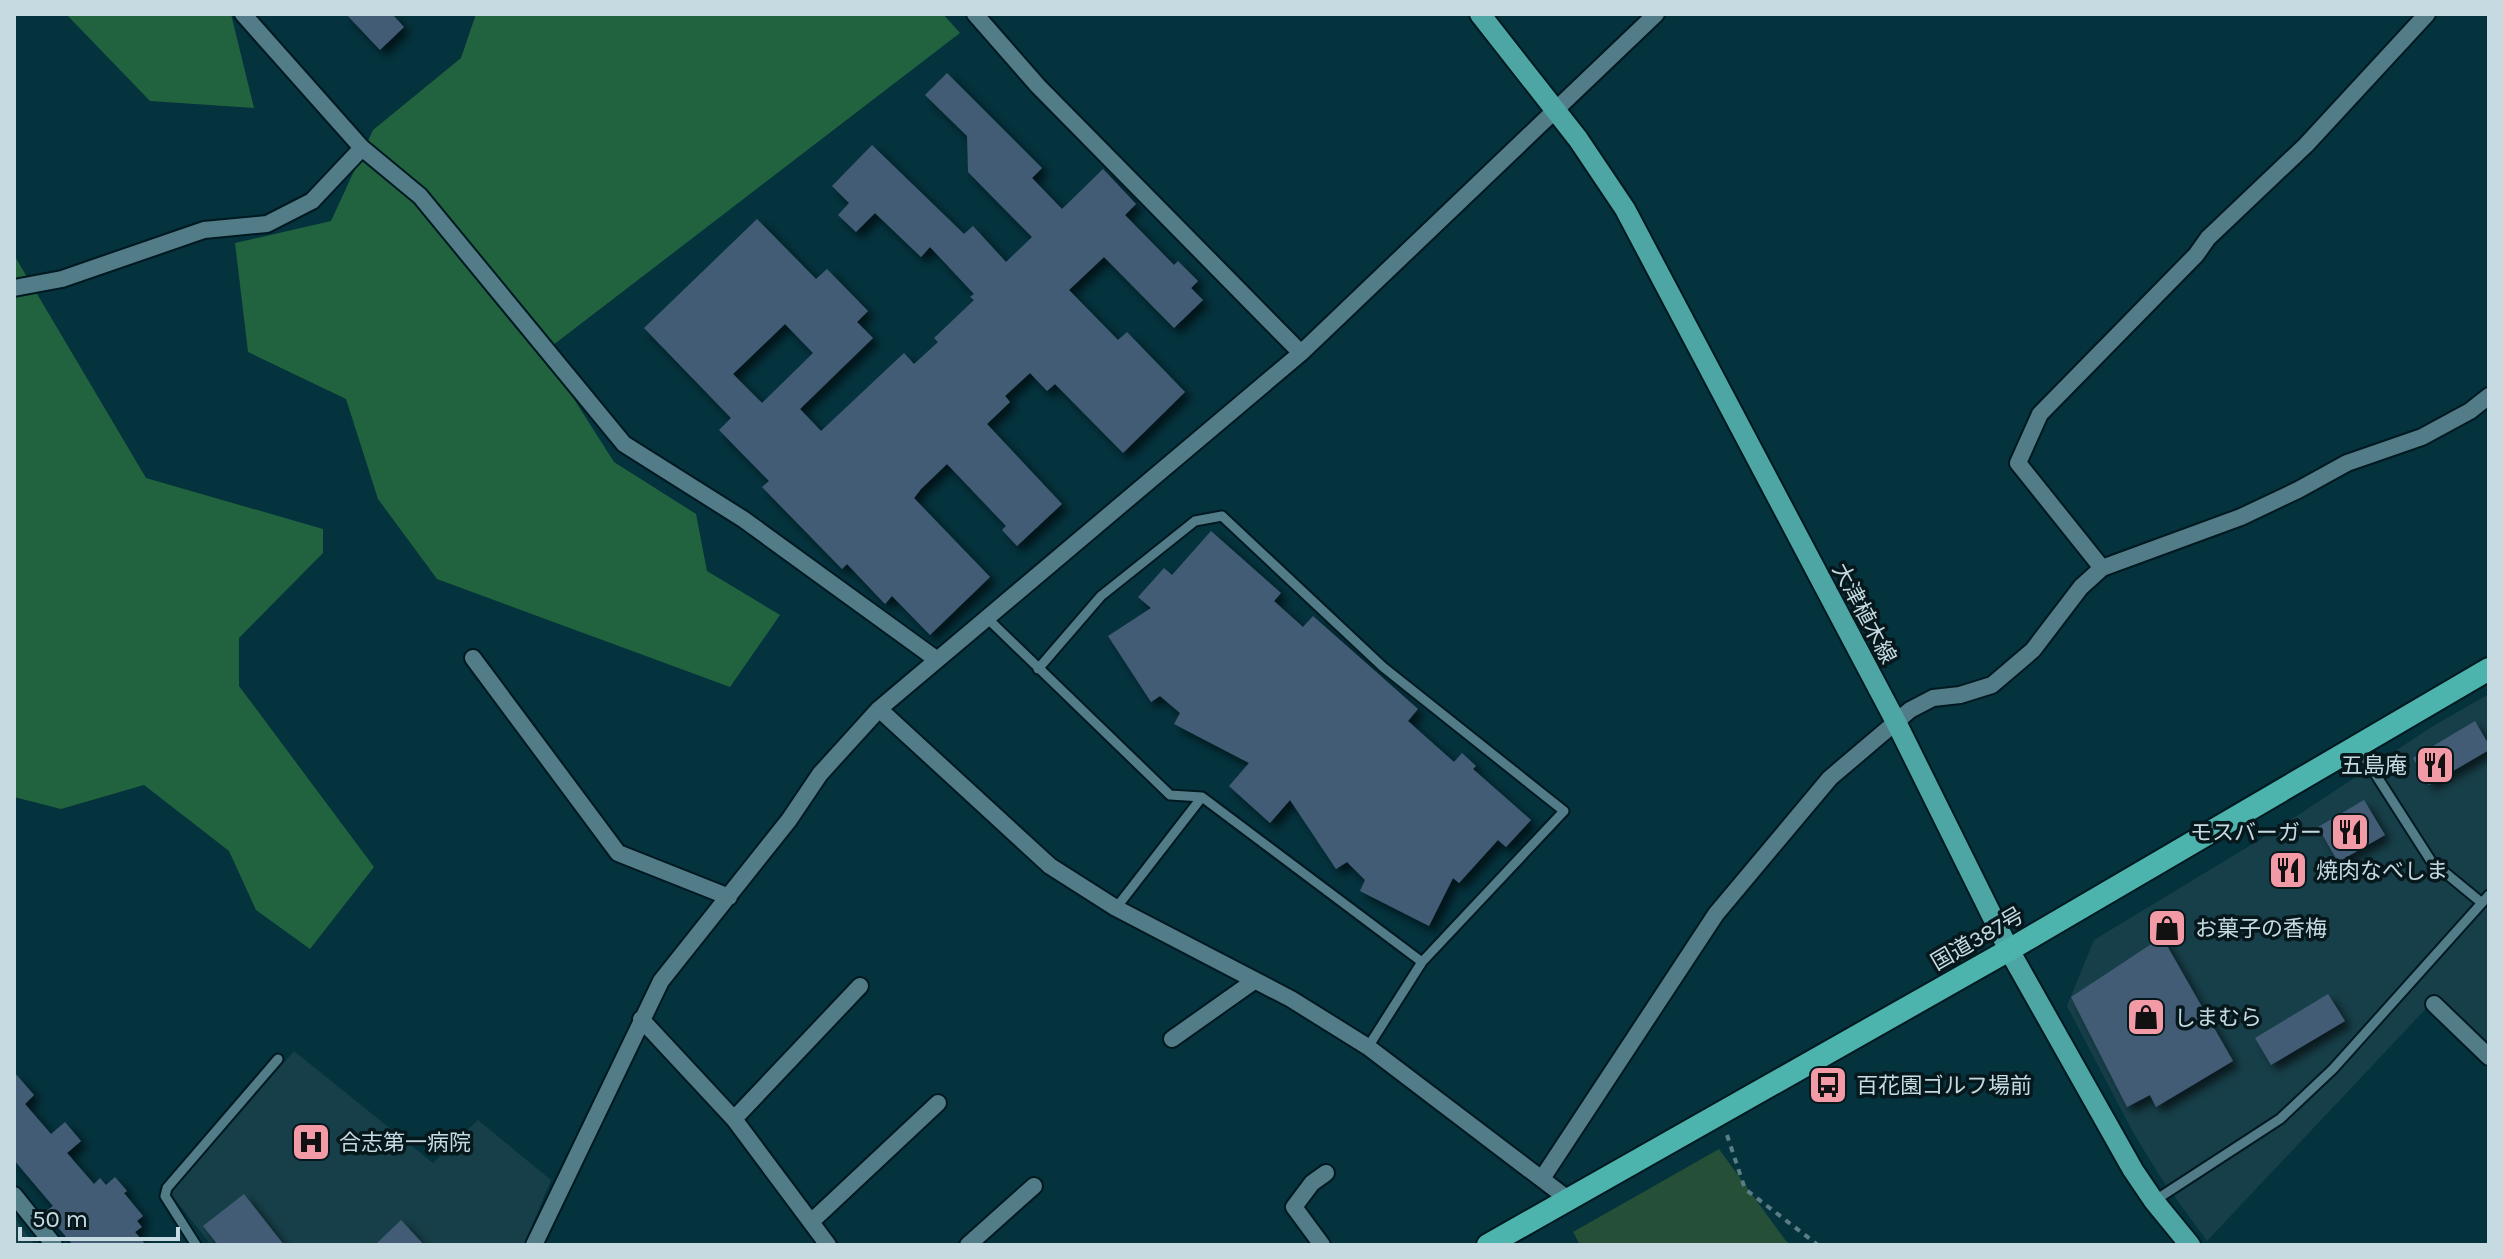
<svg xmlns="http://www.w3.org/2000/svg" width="2503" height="1259" font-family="Karla,'Noto Sans JP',sans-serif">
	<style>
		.built { fill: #173f49 }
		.green { fill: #254f36 }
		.forest { fill: #21633e }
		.building { fill: #425c74; fill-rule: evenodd; filter: url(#shadow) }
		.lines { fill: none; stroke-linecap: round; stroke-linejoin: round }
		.service-casing { stroke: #001921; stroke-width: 13 }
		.minor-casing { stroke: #001921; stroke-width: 20 }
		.primary-casing { stroke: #001921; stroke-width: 24 }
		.trunk-casing { stroke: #001921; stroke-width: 26 }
		.path { stroke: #5a7d86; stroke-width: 4; stroke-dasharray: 6 6; stroke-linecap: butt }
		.service { stroke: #527c87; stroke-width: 9 }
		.minor { stroke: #527c87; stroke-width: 16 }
		.primary { stroke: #4da6a3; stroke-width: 20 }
		.trunk { stroke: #4cb4ac; stroke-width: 22 }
		.labels { text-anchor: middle; stroke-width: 7; stroke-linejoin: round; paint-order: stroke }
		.street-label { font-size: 22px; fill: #c5dae1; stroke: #07181c }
		.poi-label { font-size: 22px; fill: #c5dae1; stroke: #07181c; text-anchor: start }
	</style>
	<defs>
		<filter id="shadow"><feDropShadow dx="6" dy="6" stdDeviation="4" flood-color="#0009"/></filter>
	</defs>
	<rect width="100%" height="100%" fill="#04323d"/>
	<!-- built -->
	<path class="built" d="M2489,694V1051L2435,999L2207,1241L2161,1178L2134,1134L2067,1006L2094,940L2274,831L2433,726Z
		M294,1051L433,1163L478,1120L551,1180L524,1245H211L170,1193Z
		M14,1216L34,1245H14Z"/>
	<!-- green -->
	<path class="green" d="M1719,1149L1786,1241L1793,1245H1580L1573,1232Z"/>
	<!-- forest -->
	<path class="forest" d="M66,14H231L254,108L150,101Z
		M476,14H943L960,33L544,352L614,462L696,514L707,571L780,615L730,687L437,579L378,499L346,399L248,352L235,243L331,221L373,130L461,58Z
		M14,255L146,478L323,529V553L239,638V686L374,867L310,949L256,910L229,851L144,785L61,809L14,797Z"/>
	<!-- building -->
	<path class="building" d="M346,14H392L404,27L380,50Z
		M947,73L1042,168L1032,178L1062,209L1103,169L1136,204L1125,215L1174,265L1178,261L1198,281L1191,288L1203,300L1174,328L1104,257L1069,290L1118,340L1127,332L1185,392L1123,453L1055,384L1047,391L1030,373L1005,396L1010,402L987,424L1062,504L1017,546L1002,530L1006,526L947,464L921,489L914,498L990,577L930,635L892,596L885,604L847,564L842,569L762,487L769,481L719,430L731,418L644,328L757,219L816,279L827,269L868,311L857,322L873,338L800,409L821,431L904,353L914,364L938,342L934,338L974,300L970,297L974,294L930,247L921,257L875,213L856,232L838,215L849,203L832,186L872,145L964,234L973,226L1006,262L1032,237L968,172L967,136L925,95ZM785,324L813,353L762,403L733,374Z
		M1211,531L1281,593L1274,601L1303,627L1313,616L1418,709L1408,721L1454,762L1462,753L1476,766L1473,769L1531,820L1506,847L1498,840L1459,883L1453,878L1429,926L1360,891L1365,880L1347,862L1336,869L1290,800L1270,823L1229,786L1249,763L1174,724L1180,713L1160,696L1151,702L1108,636L1151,608L1138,597L1164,568L1172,575Z
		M2475,721L2489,745V750L2429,785L2413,758Z
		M2364,800L2385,835L2338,862L2318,827Z
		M2162,937L2233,1061L2156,1107L2150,1095L2127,1107L2071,997Z
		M2328,994L2345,1021L2271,1065L2255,1038Z
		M14,1072L34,1095L25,1104L51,1134L65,1122L81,1141L67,1153L94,1184L100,1178L106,1185L115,1177L127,1191L124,1193L143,1216L137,1221L142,1227L135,1232L146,1245H73L45,1212L53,1206L14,1160Z
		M244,1194L284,1245H218L203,1226Z
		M401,1220L424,1245H375Z"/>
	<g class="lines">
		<!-- service casing -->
		<g class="service-casing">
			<path id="service" d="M986,617L1170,795L1202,797L1422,962
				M1038,669L1101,596L1195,521L1222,516L1383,667L1564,811L1422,962L1368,1047
				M2358,747L2431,861L2482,903
				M1116,908L1202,797
				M2154,1201L2280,1119L2333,1069L2489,895
				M196,1245L165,1196L167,1188L278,1059"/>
		</g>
		<!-- minor casing -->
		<g class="minor-casing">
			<path id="minor" d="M243,14L362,148L420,196L624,444L743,519L936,659
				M975,14L1038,86L1301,353
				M14,288L62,279L204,230L267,224L312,201L362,148
				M2102,568L2018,463L2040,414L2196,255L2208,238L2306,145L2427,14
				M473,658L618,853L729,897
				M879,709L1050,866L1116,908L1291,999L1368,1047L1568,1199
				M2434,1004L2489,1057
				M641,1019L734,1119L828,1245
				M1172,1039L1254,981
				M734,1119L860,986
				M1543,1177L1716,914L1830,778L1910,710L1933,698L1960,695L1992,685L2033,650L2081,587L2102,568L2241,517L2298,490L2347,463L2422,437L2470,411L2489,396
				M14,1195L54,1245
				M811,1222L938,1103
				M534,1245L661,981L789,820L820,774L879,709L1301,353L1656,14
				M968,1245L1034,1186
				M1322,1245L1294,1207L1312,1183L1326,1173"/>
		</g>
		<!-- primary casing -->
		<g class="primary-casing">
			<path id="primary" d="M1480,14L1578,139L1625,209L1896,722L2009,950L2133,1170L2154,1201L2190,1245"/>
		</g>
		<!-- trunk casing -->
		<g class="trunk-casing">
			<path id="trunk" d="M1488,1245L2009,950L2489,669"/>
		</g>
		<!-- path -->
		<path class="path" d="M1727,1135L1745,1189L1818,1245"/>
		<!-- service -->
		<use href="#service" class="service"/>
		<!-- minor -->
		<use href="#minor" class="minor"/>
		<!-- primary -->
		<use href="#primary" class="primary"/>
		<!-- trunk -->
		<use href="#trunk" class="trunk"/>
	</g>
	<!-- icons -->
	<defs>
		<g id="restaurant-square" transform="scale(2)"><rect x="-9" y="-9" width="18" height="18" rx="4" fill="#f39aa7" stroke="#07181c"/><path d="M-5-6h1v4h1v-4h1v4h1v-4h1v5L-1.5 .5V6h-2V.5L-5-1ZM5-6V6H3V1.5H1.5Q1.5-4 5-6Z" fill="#111"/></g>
		<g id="shop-square" transform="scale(2)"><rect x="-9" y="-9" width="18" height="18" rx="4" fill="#f39aa7" stroke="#07181c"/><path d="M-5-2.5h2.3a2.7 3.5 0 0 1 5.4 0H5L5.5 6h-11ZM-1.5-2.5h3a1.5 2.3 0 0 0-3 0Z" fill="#111"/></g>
		<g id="bus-square" transform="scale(2)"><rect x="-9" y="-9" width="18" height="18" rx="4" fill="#f39aa7" stroke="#07181c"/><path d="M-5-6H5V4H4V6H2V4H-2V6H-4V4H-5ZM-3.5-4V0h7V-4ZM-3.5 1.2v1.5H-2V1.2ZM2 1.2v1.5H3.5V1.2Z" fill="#111"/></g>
		<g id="hospital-square" transform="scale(2)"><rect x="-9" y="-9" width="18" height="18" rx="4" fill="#f39aa7" stroke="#07181c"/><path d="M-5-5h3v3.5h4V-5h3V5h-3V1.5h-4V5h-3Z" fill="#111"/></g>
	</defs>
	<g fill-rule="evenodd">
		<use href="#restaurant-square" x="2435" y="765"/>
		<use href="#restaurant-square" x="2350" y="832"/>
		<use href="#restaurant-square" x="2288" y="870"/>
		<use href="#shop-square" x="2167" y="928"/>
		<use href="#shop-square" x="2146" y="1017"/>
		<use href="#bus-square" x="1828" y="1085"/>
		<use href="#hospital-square" x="311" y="1142"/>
	</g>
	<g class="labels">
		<!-- street labels -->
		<g class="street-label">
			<text transform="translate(1865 613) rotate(62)" y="8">大津植木線</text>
			<text transform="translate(1977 938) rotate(-30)" y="8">国道387号</text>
		</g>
		<!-- poi labels -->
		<g class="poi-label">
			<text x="2407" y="773" text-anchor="end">五島庵</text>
			<text x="2322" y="840" text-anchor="end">モスバーガー</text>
			<text x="2316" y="878">焼肉なべしま</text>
			<text x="2195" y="936">お菓子の香梅</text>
			<text x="2174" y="1025">しまむら</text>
			<text x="1856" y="1093">百花園ゴルフ場前</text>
			<text x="339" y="1150">合志第一病院</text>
		</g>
	</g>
	<!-- border -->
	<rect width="2503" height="1259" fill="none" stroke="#c5dae1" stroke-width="32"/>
	<!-- scale -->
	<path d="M20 1227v12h158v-12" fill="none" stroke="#c5dae1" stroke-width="4"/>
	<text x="32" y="1227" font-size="24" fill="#c5dae1" stroke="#07181c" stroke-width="6" paint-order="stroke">50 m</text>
</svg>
